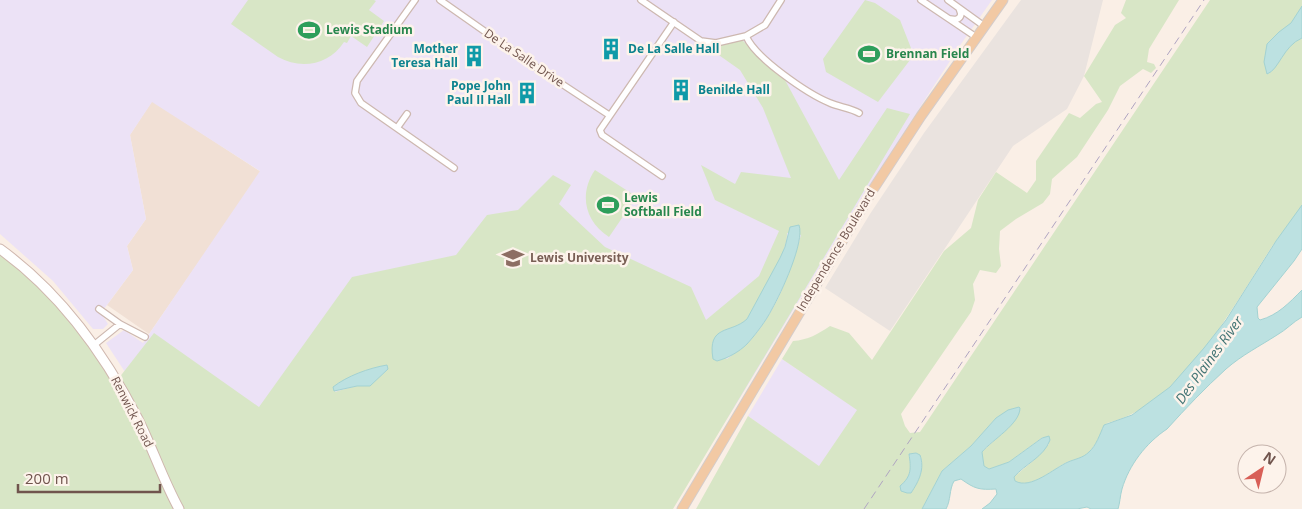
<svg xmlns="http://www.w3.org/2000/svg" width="1302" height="509" font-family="'Open Sans',sans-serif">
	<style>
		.residential { fill: #f1e0d5 }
		.industrial { fill: #eae3df }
		.education { fill: #ece2f6 }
		.green { fill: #d8e6c6; fill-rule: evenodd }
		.water { fill: #bce1e1; stroke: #a3d2d2 }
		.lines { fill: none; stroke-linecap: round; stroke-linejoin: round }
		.street-casing { stroke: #cdb8b0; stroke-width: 8 }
		.secondary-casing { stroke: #cfb7ae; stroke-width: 11 }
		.primary-casing { stroke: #d4ccca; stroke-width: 11 }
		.street { stroke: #fff; stroke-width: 5.5 }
		.secondary { stroke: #fff; stroke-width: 9 }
		.primary { stroke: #f2c9a4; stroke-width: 9 }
		.rail { stroke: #b0a5c2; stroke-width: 1; stroke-dasharray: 8 5; stroke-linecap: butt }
		.labels { text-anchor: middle; stroke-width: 5; stroke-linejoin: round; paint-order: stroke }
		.leisure-label { font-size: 12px; font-weight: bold; fill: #27864d; stroke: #fdf3eb; text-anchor: start }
		.culture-label { font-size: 12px; font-weight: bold; fill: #0d838f; stroke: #fdf3eb; text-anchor: end }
		.street-label { font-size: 12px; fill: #70544d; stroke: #fdf3eb }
		.education-label { font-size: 12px; font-weight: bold; fill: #785e54; stroke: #fdf3eb; text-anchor: start }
		.water-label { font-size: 14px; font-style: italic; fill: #427474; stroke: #fdf3eb }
	</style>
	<rect width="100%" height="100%" fill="#faefe6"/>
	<!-- residential -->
	<path class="residential" d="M152,101L261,172L149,334L107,305L133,270L127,246L146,219L130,135Z"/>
	<!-- industrial -->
	<path class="industrial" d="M1021,0H1103L1084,76L1067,109L1013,146L890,331L825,288L870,214L924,133Z"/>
	<!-- education -->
	<path class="education" d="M0,0H992L961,44L865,192L734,408L669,509L127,375L106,343L124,330L143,343L260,171L152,102L130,135L146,219L127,246L133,270L101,313L108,324L103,329H93L53,281L0,234Z
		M782,359L858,410L819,467L748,416Z"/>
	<!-- green -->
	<path class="green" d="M248,0H374L376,1L369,10L384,21L367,47L351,36L347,43L344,42C329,65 301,70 278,57L231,24Z
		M865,0L875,3L900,20L911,48L910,60L878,102L826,72L823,59Z
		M1126,0H1179L1149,49L1147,62L1154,64L1156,68L1151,73L1143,69L1120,86L1108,110L1077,157L1052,179L1050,194L1043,203L1016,219L1000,231L999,249L1001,266L996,273L980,270L973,284L975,300L971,312L901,414L905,426L910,433L920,432L1210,0H1302C1302,52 1302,104 1302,155C1302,165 1302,197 1302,205C1300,213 1277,239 1271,248C1232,308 1181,406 1107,423C1102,432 1097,442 1091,450C1085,458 1076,459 1067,462C1053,469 1031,490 1015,481L1014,477L1033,461L1049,444L1043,437L1009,462L989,469L983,466L981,454L983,451L1010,426L1014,408L996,418L971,446L942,471L922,509H696L748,416L819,466L857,410L782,359L793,341C808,340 818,334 830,326L849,333L872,360L944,251L971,228L978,200L996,172L1027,193L1036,180V161L1069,113L1080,118L1096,104L1102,102L1084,76L1115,25L1126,18L1121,13ZM916,453C929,462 917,476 914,487L907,481L911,471L909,454Z
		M742,40L785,80L839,180L887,108L910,114L673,509H0V255C49,287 83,334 115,383L154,333L259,407L352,277L456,255L487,215L518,210L553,175L571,185L559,204L605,247L691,287L706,320L759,276L779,231L715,200L701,165L735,184L741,172L791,178L763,108L740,70L706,46ZM787,233L801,235C790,273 775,316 746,345C740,350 733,354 727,359L712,346C720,327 734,332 747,319C759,300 788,254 787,233ZM387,366L388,369C374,385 355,385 335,392L337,384L374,368Z
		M595,170L634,195L635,199L609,237C584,221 579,193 595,170Z"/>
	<!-- water -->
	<path class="water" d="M1302,6V38C1283,46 1279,70 1267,74L1264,62L1267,44L1279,32L1291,23Z
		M1302,205V249L1294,261L1257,307L1258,318L1260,320C1278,315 1289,303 1302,290V317C1293,322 1286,330 1277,335C1260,346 1242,355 1226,369C1205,388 1186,408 1167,429C1146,443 1129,465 1122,489C1120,496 1120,503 1118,509H1091L1087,507L1077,509H982L990,503L997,494L996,489C979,490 975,489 961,479L954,481C949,490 951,500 946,509H922L942,471L971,446L996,418L1008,410L1019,407L1020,408C1020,424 992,440 982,452L984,466L989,469L1009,462L1042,438L1049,436L1050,440C1044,457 1025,464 1014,477L1015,481C1031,490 1054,468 1068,462C1075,459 1083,458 1089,452C1096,446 1100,434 1104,425L1132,415L1170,387L1204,348L1226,320L1276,241Z
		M799,225C805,242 781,293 772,309C766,321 756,334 747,344C739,352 728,358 717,361L713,359C707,324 731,334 747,319L780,258L785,247L790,227Z
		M387,365L388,369L370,386H357L334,391L333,387C347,376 369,368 387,365Z
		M916,453L920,455C925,469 919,481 911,493H907L901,491L900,486C912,476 911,468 909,454Z"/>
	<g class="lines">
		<!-- street casing -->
		<g class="street-casing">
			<path id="street" d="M415,0L357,81L355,93L361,103L454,168
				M440,0L527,61L609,115
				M641,0L701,41L716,43L746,36L765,25L781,0
				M921,0L976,37
				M948,0L984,26
				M950,19C955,20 960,20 961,14L959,8
				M746,36C755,58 808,94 830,103C839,107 851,108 859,113
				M397,128L407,114
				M662,176L602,135L600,130L674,22
				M99,309L120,324L145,337
				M94,345L120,324"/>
		</g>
		<!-- secondary casing -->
		<g class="secondary-casing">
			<path id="secondary" d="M0,249C61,293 104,353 138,419C153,449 163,480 179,509"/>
		</g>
		<!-- primary casing -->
		<g class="primary-casing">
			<path id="primary" d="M682,509L874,188L921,116L1003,0"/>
		</g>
		<!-- street -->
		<use href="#street" class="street"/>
		<!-- secondary -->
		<use href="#secondary" class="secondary"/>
		<!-- primary -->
		<use href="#primary" class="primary"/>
		<!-- rail -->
		<path class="rail" d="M864,509L1204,0"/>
	</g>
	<!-- icons -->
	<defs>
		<g id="stadium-bare" transform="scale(1.725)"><path d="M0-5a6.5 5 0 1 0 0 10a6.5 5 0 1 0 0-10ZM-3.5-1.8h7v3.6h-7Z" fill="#2e9e5b" stroke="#fdf3eb" stroke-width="2.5" paint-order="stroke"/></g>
		<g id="building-bare" transform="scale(1.725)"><path d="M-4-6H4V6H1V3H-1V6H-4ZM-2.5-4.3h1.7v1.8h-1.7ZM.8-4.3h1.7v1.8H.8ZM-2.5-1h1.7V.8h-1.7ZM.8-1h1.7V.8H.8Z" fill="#0f9aa8" stroke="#fdf3eb" stroke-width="2.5" paint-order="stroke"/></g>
		<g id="university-bare" transform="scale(1.725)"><path d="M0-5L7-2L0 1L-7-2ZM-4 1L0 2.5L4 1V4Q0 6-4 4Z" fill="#8d6e63" stroke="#fdf3eb" stroke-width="2.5" paint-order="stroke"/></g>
	</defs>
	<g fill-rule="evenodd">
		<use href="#stadium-bare" x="309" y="30"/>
		<use href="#building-bare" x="611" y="49"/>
		<use href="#stadium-bare" x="869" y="54"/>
		<use href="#building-bare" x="474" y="56"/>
		<use href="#building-bare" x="681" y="90"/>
		<use href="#building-bare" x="527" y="93"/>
		<use href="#stadium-bare" x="608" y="205"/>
		<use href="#university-bare" x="513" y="258"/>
	</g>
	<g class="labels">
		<!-- leisure labels -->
		<g class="leisure-label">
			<text x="326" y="34">Lewis Stadium</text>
			<text x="886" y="58">Brennan Field</text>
			<text x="624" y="202">Lewis<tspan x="624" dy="14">Softball Field</tspan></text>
		</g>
		<!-- culture labels -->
		<g class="culture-label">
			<text x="458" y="53">Mother<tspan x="458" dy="14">Teresa Hall</tspan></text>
			<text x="628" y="53" text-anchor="start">De La Salle Hall</text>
			<text x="511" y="90">Pope John<tspan x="511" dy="14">Paul II Hall</tspan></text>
			<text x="698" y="94" text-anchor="start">Benilde Hall</text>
		</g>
		<!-- street labels -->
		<g class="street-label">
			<text transform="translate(524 58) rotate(34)" y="4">De La Salle Drive</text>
			<text transform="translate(836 250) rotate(-59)" y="4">Independence Boulevard</text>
			<text transform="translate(132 412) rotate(63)" y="4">Renwick Road</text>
		</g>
		<!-- education labels -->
		<g class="education-label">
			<text x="530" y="262">Lewis University</text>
		</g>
		<!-- water labels -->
		<g class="water-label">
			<text transform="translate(1209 360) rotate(-54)" y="5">Des Plaines River</text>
		</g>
	</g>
	<!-- north arrow -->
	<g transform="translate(1262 469) rotate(35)"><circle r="24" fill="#fdf3eb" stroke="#c5b3ac"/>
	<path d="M0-4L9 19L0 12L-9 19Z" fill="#d85f57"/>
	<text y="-8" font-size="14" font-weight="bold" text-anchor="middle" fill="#70544d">N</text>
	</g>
	<!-- scale -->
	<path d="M18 484v8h142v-8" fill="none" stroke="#70544d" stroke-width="2.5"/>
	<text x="25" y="484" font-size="15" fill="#70544d" stroke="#fdf3eb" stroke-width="4" paint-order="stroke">200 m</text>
</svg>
